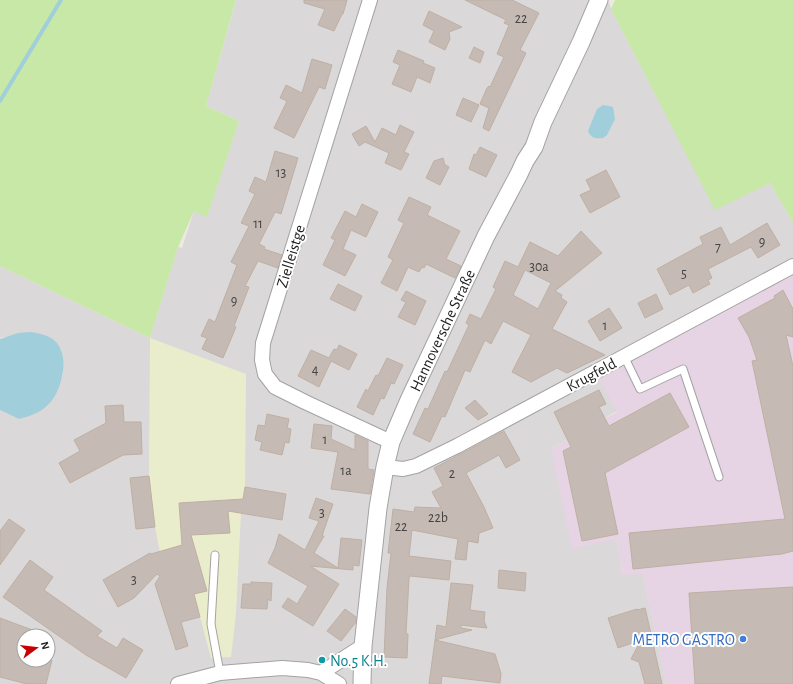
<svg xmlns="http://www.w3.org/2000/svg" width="793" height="684" font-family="'Alegreya Sans',sans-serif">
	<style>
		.residential { fill: #dad8d8; fill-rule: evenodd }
		.industrial { fill: #e6d3e3 }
		.farmland { fill: #eaedcc }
		.grass { fill: #c7e8a6 }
		.water { fill: #a1cedb }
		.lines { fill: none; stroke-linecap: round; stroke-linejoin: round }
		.stream { stroke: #a1cedb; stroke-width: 4 }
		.building { fill: #c5bbb4; stroke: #bfafa3; fill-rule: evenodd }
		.service-casing { stroke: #a3a3a3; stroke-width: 9 }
		.minor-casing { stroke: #a3a3a3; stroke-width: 16 }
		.tertiary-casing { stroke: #a3a3a3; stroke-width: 19 }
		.service { stroke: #fff; stroke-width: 7 }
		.minor { stroke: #fff; stroke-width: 14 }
		.tertiary { stroke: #fff; stroke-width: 17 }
		.shop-dot { fill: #3f7fe0; stroke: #fff; stroke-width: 1.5 }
		.culture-dot { fill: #0f9aa8; stroke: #fff; stroke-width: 1.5 }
		.labels { text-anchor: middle; stroke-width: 4; stroke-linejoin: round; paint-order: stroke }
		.number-label { font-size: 14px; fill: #464442 }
		.street-label { font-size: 16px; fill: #1c1c1c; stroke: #fff }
		.shop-label { font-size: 16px; fill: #366cbe; stroke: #fff; text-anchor: end }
		.culture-label { font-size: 16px; fill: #0d838f; stroke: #fff; text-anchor: start }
	</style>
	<rect width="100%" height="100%" fill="#ede9e1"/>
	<!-- residential -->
	<path class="residential" d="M235,0H608L612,11L715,209L770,183L793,223V258L592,364L617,411L551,449L617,538L622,574H643L666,684H0V410L19,419L49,404L58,390L63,375V366L61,349L2,337L0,339V266L150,338L178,247L182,248L194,211L207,216L239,121L206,106L236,1ZM24,636H48V660H24Z"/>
	<!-- industrial -->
	<path class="industrial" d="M793,274V684H666L643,574L622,575L617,539L572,549L551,449L617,412L599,379Z"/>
	<!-- farmland -->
	<path class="farmland" d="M150,338L246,374L245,487L241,513L236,614L231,657L211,658L200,617L181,622L160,552L155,527L149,476Z"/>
	<!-- grass -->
	<path class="grass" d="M0,0H236L206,106L239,121L207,217L194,211L178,247L150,338L0,266Z
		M615,0H793V223L770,183L715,210L612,11L611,9Z"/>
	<!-- water -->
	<path class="water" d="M603,105L613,107L615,119L607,135L603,138C595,139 591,138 588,131L597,109Z
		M30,332C37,333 44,334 51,338C72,350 63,390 49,404C40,413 30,416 19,419L0,410V339L18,333Z"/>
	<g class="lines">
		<!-- stream -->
		<path class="stream" d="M0,101L61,0"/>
	</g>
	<!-- building -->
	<path class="building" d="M304,0H347L343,14H342L334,31L318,25L325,9L304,3Z
		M465,0H512L539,13L520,50L526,53L489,131L483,128L489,108L480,104L487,88L489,86L490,87L504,57L497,54L509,25L504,23L506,20Z
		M429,11L462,27L449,32L450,39L445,50L429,42L434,31L423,25Z
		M474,47L484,52L480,63L469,58Z
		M398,50L424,61L423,63L435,68L430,83L417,77L411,92L392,84L400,65L393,62Z
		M312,59L332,65L325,89L319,87L294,138L274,128L287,101L280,98L286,85L302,93Z
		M463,98L479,105L471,122L456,115Z
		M400,125L414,132L404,152L409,154L401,170L385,163L389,153L365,142L359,146L352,134L366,126L375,142L382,128L396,135Z
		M480,147L497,155L486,177L469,169L474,154L476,155Z
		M275,151L298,158L281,214L275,212L259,244L265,247L264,249L282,255L278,268L258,261L245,286L249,287L234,326L236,327L223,358L202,349L207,338L201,336L209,319L215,322L237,265L231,262L249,226L241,223L255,194L249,191L255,177L266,182Z
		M443,158L445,165L449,167L440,185L426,178L434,161Z
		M606,170L620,197L590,213L580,195L591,190L586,180Z
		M409,197L431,207L427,215L460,231L446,259L461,266L455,278L426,264L424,268L422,267L419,272L408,267L397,291L381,283L393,260L388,257L404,223L398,220Z
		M362,204L378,212L366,237L351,230L343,249L356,255L345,276L323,265L335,240L331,238L345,211L356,217Z
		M767,223L780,245L758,258L751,247L708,269L712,278L708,280L710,284L693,293L689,285L670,295L657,269L703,244L700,237L721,227L730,245Z
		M581,231L602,253L555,291L562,295L561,298L567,302L552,329L605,355L567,373L557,368L531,382L512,372L531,335L503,321L491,344L485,340L470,372L465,370L445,417L442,416L430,442L413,434L425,408L428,409L445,371L447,372L469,325L466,323L470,314L481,319L496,289L493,287L505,261L518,267L530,242L558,256ZM525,270L551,283L538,309L513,295Z
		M338,284L362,296L355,311L330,299Z
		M783,290L793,309V337L786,335L793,366V551L782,554L633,569L629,533L785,519L752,361L757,360L749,337L738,318L775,298L774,296Z
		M406,291L426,301L415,325L398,317L406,302L401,300Z
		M656,294L663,309L645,318L638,303Z
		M609,308L622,328L600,341L588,321Z
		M339,345L357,354L349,370L331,361L319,387L298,376L311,350L329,358L334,349L337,350Z
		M387,358L403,365L394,384L391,383L384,399L381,398L373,415L357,407L366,389L368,391L376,375L378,376Z
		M599,390L606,404L599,407L609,426L670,393L689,427L605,473L618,534L582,541L563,451L571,447L554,412Z
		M475,400L488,414L478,420L465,408Z
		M123,405L124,422H141L142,454L123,455L70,483L59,463L80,451L74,440L106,423L105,406Z
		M267,414L289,419L287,428L291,429L289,443L285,442L282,455L260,450L262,442L255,440L258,425L265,426Z
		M314,424L332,426L331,439L355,450V435L368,441V469L374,470L370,494L331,489L338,452L311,448Z
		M504,431L520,460L506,468L499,455L466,473L484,507L493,528L479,533L478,543L468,541L466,560L455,559L458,539L412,530L409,556L451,561L449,580L410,576L409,578L406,634H408L407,658L384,657L387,588L391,553H388L393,509L414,512L415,507L441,508L432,492L443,486L434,468Z
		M149,476L155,527L136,529L130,478Z
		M245,487L286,494L282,520L228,511L230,533L191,535L207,591L194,594L200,617L181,622L188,646L176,650L155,584L160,576L157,574L134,598L118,607L103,580L150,553L151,554L182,545L179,503L243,499Z
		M316,498L333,504L322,536H324L314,553L338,568L341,538L362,540L359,566L353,565V570L310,566L339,584L313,626L282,607L288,598L297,604L308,586L268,563L275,548L279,534L305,550L319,521L309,518Z
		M9,519L25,530L0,565V531Z
		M30,560L53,577L44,590L102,631L97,636L117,648L123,638L143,650L126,678L86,655L3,597Z
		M499,570L526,573L525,591L498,588Z
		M251,582L272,583L271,601L268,599L267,609L241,608L243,584H251Z
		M451,583L473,585L470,610L485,612L484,621L487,628L461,625V628L472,630L435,640L437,625L446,627Z
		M793,587V684H695L689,593Z
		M645,608L649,625L662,684H645L639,662L631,659L641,640L618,648L608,618L637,609V610Z
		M345,609L356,617V622L341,641L327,631Z
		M0,618L46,635L45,636H24V660H52L46,684H27L0,677Z
		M435,640L495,654L501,674L500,683L442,676L441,684H429Z"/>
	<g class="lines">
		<!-- service casing -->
		<g class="service-casing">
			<path id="service" d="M624,356L640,389L683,369L719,477
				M215,555L211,624L220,673"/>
		</g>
		<!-- minor casing -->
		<g class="minor-casing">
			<path id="minor" d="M370,0L263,343L262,360L265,374L275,387L305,402L391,442
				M385,467L403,469L416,466L457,446L793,266
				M321,673L363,646
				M178,684L220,673L282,668L308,670L321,673L339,684"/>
		</g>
		<!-- tertiary casing -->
		<g class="tertiary-casing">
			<g id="tertiary">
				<path id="s1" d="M362,684L363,646L378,508L385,467L391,442L409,400L486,236L519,174L525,161L534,147L543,122L581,42L599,0"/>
			</g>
		</g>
		<!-- service -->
		<use href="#service" class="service"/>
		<!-- minor -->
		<use href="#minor" class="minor"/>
		<!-- tertiary -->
		<use href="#tertiary" class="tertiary"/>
	</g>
	<!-- markers -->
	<circle class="shop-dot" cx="743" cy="639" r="4"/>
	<circle class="culture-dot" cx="322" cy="660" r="4"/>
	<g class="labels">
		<!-- number labels -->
		<g class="number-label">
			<text x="521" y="23">22</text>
			<text x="281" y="177">13</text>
			<text x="258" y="228">11</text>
			<text x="762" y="246">9</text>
			<text x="718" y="251">7</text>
			<text x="539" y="271">30a</text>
			<text x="684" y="278">5</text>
			<text x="234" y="305">9</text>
			<text x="605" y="330">1</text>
			<text x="315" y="374">4</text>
			<text x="325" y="444">1</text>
			<text x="346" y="475">1a</text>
			<text x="452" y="478">2</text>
			<text x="322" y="517">3</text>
			<text x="438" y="522">22b</text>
			<text x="401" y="531">22</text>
			<text x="134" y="584">3</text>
		</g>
		<!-- street labels -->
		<g class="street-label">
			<text transform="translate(290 256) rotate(-73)" y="6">Zielleistge</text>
			<text dy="6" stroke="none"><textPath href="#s1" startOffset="367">Hannoversche Straße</textPath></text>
			<text transform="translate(591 374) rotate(-28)" y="6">Krugfeld</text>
		</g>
		<!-- shop labels -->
		<g class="shop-label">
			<text x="735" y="645">METRO GASTRO</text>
		</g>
		<!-- culture labels -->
		<g class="culture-label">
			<text x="330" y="666">No.5 K.H.</text>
		</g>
	</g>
	<!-- north arrow -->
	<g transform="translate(36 648) rotate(75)"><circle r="19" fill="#ffffff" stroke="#a4a4a4"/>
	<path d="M0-3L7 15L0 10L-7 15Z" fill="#c70101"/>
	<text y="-6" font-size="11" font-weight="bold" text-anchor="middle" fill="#1c1c1c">N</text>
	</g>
</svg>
